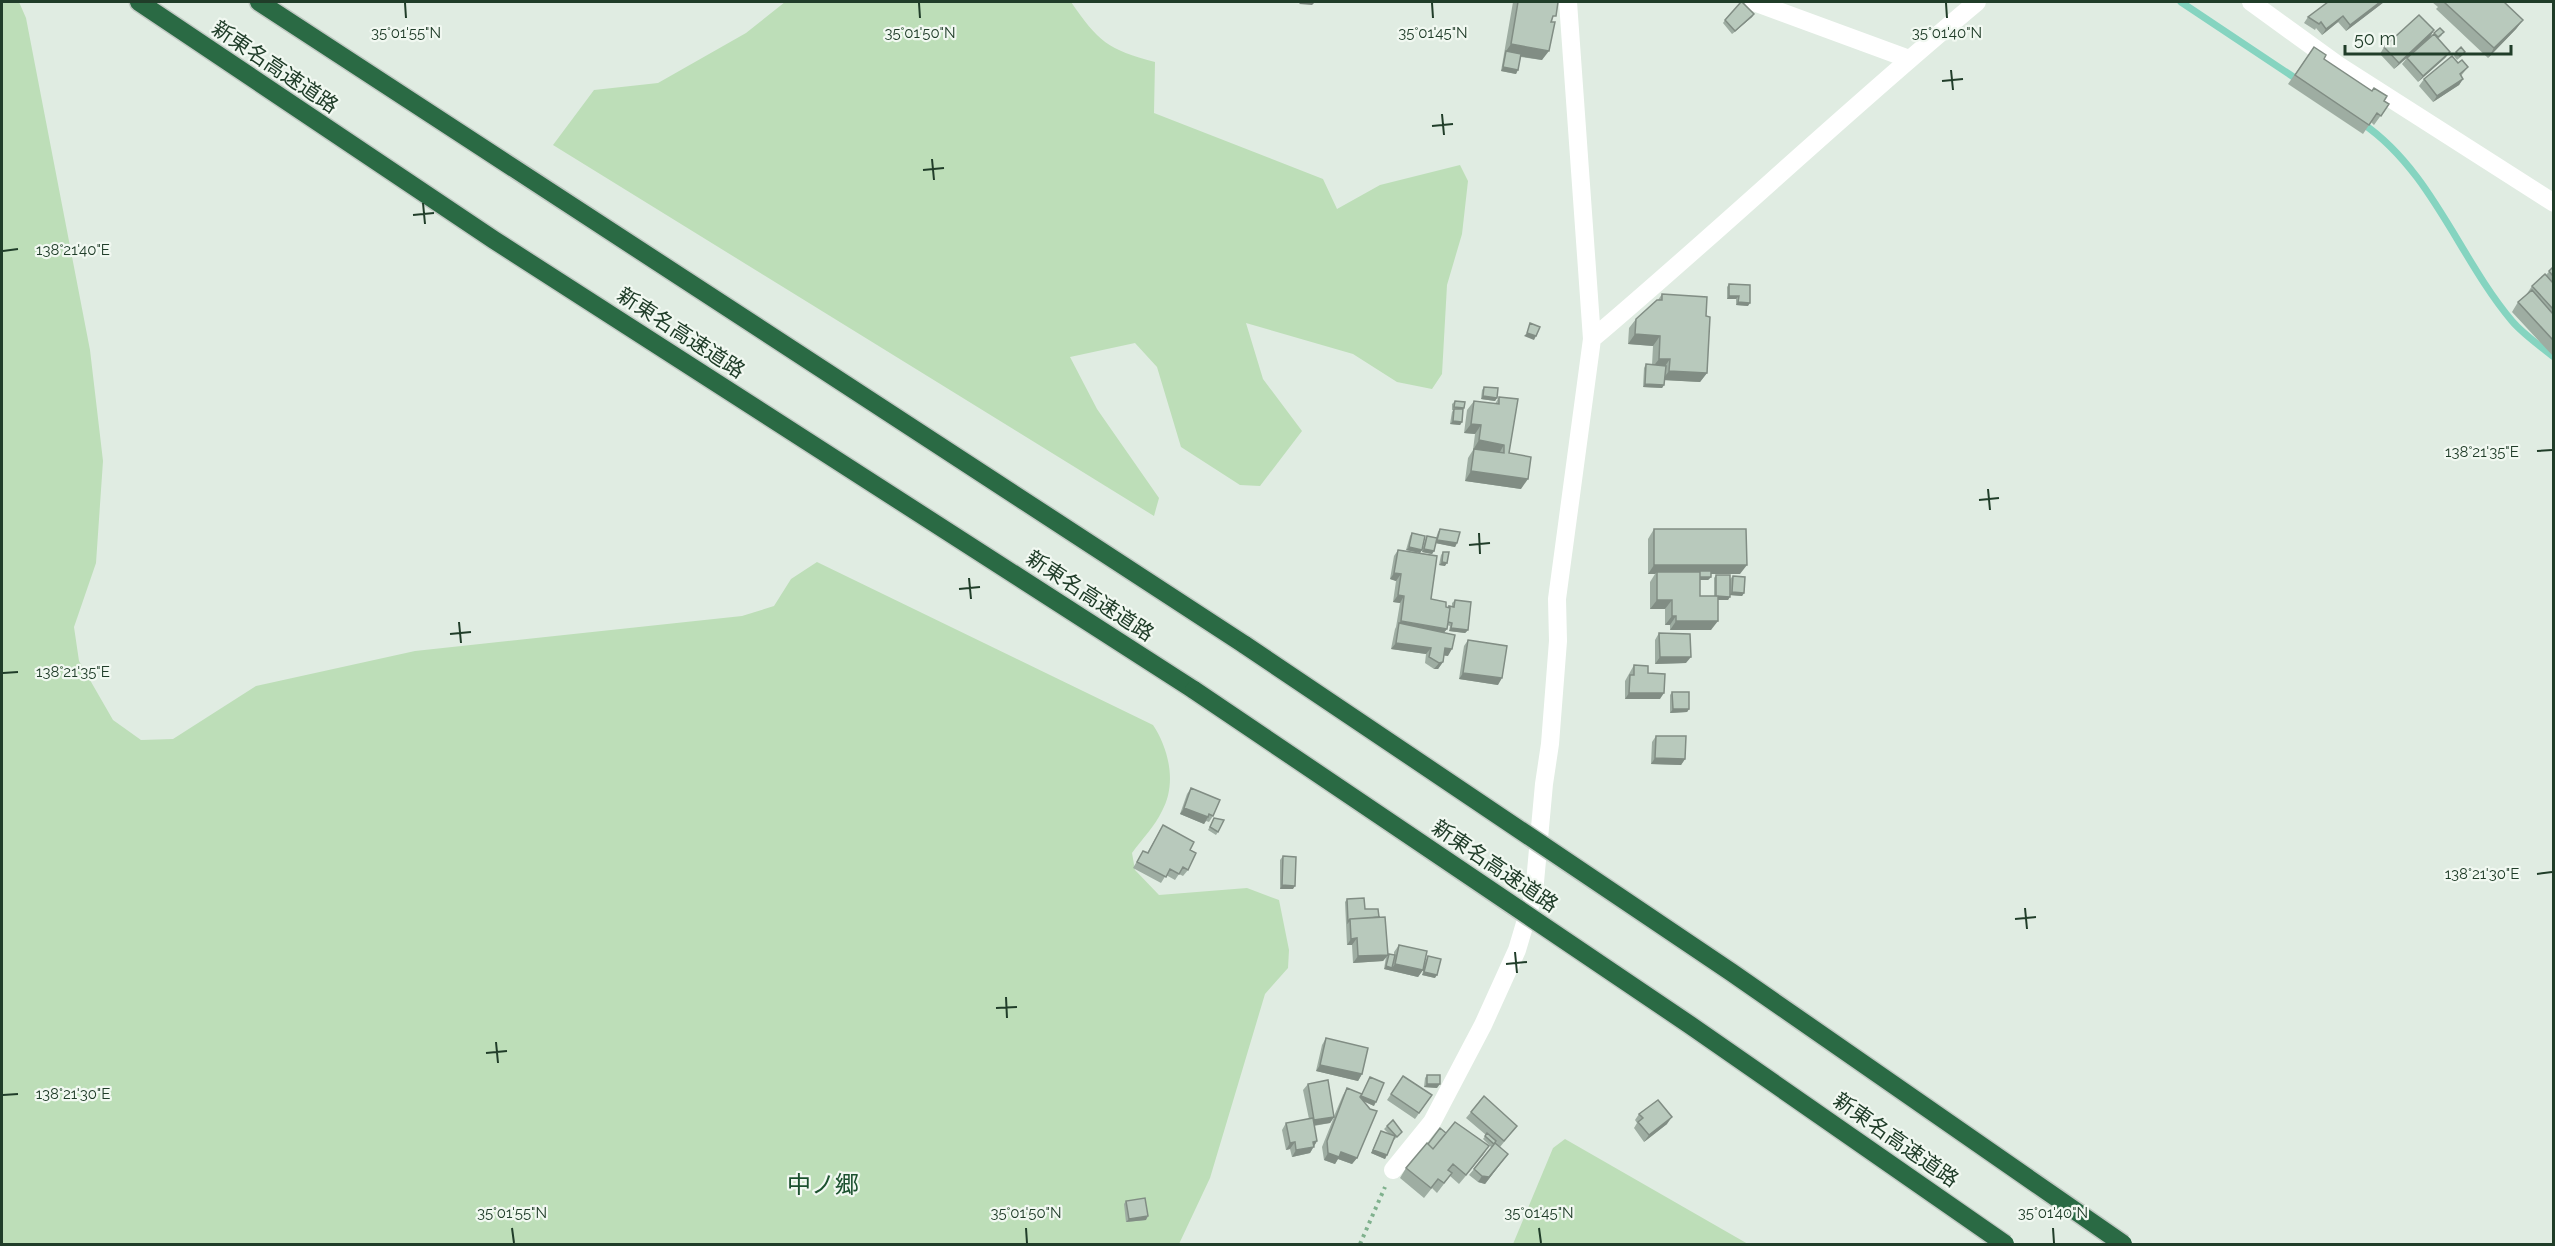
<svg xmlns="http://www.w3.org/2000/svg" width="2555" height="1246" font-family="Raleway,'Noto Sans JP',sans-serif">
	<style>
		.green { fill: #bddeb8 }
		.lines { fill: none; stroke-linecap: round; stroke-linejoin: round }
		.stream { stroke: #85d4c0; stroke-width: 7 }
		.motorway-casing { stroke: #c1c9c3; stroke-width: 21 }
		.path { stroke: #7fb18d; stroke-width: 4; stroke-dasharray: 3 4.5; stroke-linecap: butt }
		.minor { stroke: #fff; stroke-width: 18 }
		.motorway { stroke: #2a6a44; stroke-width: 18 }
		.motorway-bridge-casing { stroke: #c1c9c3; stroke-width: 21; stroke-linecap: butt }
		.motorway-bridge { stroke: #2a6a44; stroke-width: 18 }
		.wall { fill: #9eada2 }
		.shaded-wall { fill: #818d84 }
		.building { fill: #b8c9bc; stroke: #818d84; stroke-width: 1.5 }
		.ticks { fill: none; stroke: #203d29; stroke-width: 2 }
		.labels { text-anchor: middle; stroke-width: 4.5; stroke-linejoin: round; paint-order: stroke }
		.street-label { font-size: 21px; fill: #203d29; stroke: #f1f8f1 }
		.quarter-label { font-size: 24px; fill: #1b502e; stroke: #f1f8f1 }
		.ticks-label { font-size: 15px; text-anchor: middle; fill: #203d29; stroke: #f1f8f1; stroke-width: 4.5; stroke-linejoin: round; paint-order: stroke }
	</style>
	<rect width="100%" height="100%" fill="#e0ece2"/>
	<!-- green -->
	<path class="green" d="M2,2H19L26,18L90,350L103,461L96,563L74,627L79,661L113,720L141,740L173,739L256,686L415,651L742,616L774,606L791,579L817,562L1153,725C1169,749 1177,784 1162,811C1155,826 1142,839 1132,853L1135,870L1159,895L1247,888L1279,900L1289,950L1288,968L1265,994L1210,1178L1179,1244H2Z
		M785,2H1071C1098,41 1108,50 1155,62L1154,113L1323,179L1337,209L1380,185L1460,165L1468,181L1462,234L1447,285L1442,374L1432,389L1397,382L1353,354L1246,323L1263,379L1302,431L1260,486L1240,485L1181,447L1157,367L1135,343L1070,357L1097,409L1159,498L1154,516L553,145L594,90L658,83L746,33Z
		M1565,1139L1748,1244H1513L1553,1148Z"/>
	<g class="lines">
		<!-- stream -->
		<path class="stream" d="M2181,2L2301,82
			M2362,123C2432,171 2459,258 2512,321C2523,334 2540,346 2554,357"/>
		<!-- motorway casing -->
		<g class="motorway-casing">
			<path id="motorway" d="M139,2L494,240L1194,690
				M259,2L1245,645"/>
		</g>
		<!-- path -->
		<path class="path" d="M1360,1244L1385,1187"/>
		<!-- minor -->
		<path class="minor" d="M1754,2L1909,59
			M2251,2L2338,65L2554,203
			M1592,339C1722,229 1846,111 1977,2
			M1393,1170L1432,1122L1483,1025L1517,950L1534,893L1544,784L1550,744L1558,641L1557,599L1592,339L1568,2"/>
		<!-- motorway -->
		<use href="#motorway" class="motorway"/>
		<!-- motorway-bridge casing -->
		<g class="motorway-bridge-casing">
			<path id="motorway-bridge" d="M1245,645L1731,972L2123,1244
				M1194,690L1690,1025L2005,1244"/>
		</g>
		<!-- motorway-bridge -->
		<use href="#motorway-bridge" class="motorway-bridge"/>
	</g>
	<!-- wall -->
	<path class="wall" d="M1513,2H1555L1552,22L1542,60L1521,57L1516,74L1501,71Z
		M2384,2L2346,31L2338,22L2322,35L2316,28L2315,30L2304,23L2308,17Z
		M2432,2H2504L2523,20L2516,29L2488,58L2436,9L2438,7Z
		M1754,14L1752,17L1732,34L1723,23L1725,20Z
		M2440,28L2442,35L2438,39L2450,52L2445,58L2418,82L2402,64L2407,58L2394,69L2380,54L2384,47L2434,30L2430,37L2408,57Z
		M2314,47L2324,59L2389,104L2374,125L2371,122L2363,134L2288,84Z
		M2456,52L2463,55L2457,60L2454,56Z
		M2458,63L2468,67L2461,76L2463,79L2459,85L2433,102L2419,86L2424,79Z
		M2553,267V356L2512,312L2518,302L2526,295L2532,286L2546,275Z
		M1729,284L1748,306L1736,305V299H1727V287Z
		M1662,294L1706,316L1707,373L1700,382L1665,380L1664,385L1662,388L1643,387L1644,368L1646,364L1652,365L1653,346L1628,344L1629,328L1636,319L1658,300Z
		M1484,387L1497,398L1495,401L1481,399L1482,390Z
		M1499,397L1509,453L1521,489L1465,481L1468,458L1473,450L1475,434L1464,433L1467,410L1474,401L1495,404Z
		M1455,401L1463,410L1462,422L1460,425L1450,424L1452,412L1453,410H1452V404Z
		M1440,529L1457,543L1455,547L1436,543L1434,551L1432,554L1422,552L1425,540L1427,536L1436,538L1438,532Z
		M1654,529L1740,574H1711V577L1708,580H1700V596H1714V578L1716,575L1730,579L1733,576L1744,593L1742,596L1730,595L1728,600H1718L1711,630H1670V625H1665V609H1650V582L1655,574H1648V539Z
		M1412,533L1422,550L1420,553L1406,550L1410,536Z
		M1398,550L1431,599L1446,607L1448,608L1449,606L1452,607V603L1455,600L1468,630L1465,633L1449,631L1450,626L1447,625V629L1444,632L1448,656L1444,655L1443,662L1438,669H1434L1425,663L1426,654L1391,649L1395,629L1396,627L1400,603L1393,602L1396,581L1390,579L1394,556Z
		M1443,552L1445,566L1439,565L1441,555Z
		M1659,633L1686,663L1655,664V640Z
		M1468,640L1498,685L1459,679L1464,646Z
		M1634,665L1648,673L1660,699H1625V681Z
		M1672,692L1689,709L1687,712L1670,713V695Z
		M1656,736L1685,759L1681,765L1651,764L1652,742Z
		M1191,788L1213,816L1209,822L1206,821L1204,824L1180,814L1187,794Z
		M1214,818L1218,832L1216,835L1208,830Z
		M1163,825L1190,850L1188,870L1183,876L1179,874L1175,880L1166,875L1161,883L1133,868L1143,851L1147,853Z
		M1283,856L1293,889H1280V860Z
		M1347,899L1379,917L1388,955L1383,961L1353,963L1352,945H1347L1345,902Z
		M1399,945L1423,970L1418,977L1384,969L1386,957L1389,954L1394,955V952Z
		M1428,956L1435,978L1422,975L1426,960Z
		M1326,1038L1362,1074L1358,1081L1316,1071L1322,1045Z
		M1427,1075L1437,1088L1424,1087L1425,1078Z
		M1403,1076L1432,1095L1415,1119L1387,1100Z
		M1370,1077L1374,1106L1365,1102L1357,1158L1352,1164L1338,1159L1335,1164L1324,1160L1322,1147L1334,1117L1330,1123L1314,1126L1317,1141L1310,1153L1292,1157L1290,1149L1286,1150L1282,1130L1286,1123L1309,1119L1303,1090L1308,1084L1334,1116L1343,1095L1347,1088L1362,1094Z
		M1471,1112L1517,1126L1500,1147H1491L1483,1139L1486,1135L1466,1118Z
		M1639,1114L1667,1124L1644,1142L1634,1128L1637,1123L1635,1120Z
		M1387,1126L1402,1132L1394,1140V1139L1385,1159L1371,1153L1381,1131L1389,1134L1384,1129Z
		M1446,1133L1489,1146L1459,1184L1450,1176L1437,1193L1432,1188L1424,1198L1400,1178L1406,1168Z
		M1508,1154L1485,1184L1478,1182L1469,1175L1474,1169Z
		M1126,1201L1146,1220L1126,1222L1124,1204Z"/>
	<!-- shaded-wall -->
	<path class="shaded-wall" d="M1301,2H1315L1312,5L1299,4Z
		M2380,2H2384L2346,31L2350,25Z
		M1754,14L1752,17L1732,34L1735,31Z
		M2343,16L2338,22L2322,35L2326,29Z
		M2523,20L2516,29L2488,58L2494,48Z
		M2434,30L2430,37L2394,69L2399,63Z
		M1511,44L1549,51L1542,60L1506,54V51L1504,54Z
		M2450,52L2445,58L2418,82L2423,76Z
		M1503,67L1518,70L1516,74L1501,71Z
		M2463,79L2459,85L2433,102L2437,96Z
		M1729,296H1739L1736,299H1727Z
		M1738,302L1750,303L1748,306L1736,305Z
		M1527,333L1536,336L1534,340L1524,336Z
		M1635,334L1660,336L1653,346L1628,344Z
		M1659,359H1670L1663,369L1652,368Z
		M1669,371L1707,373L1700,382L1662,380Z
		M1645,384L1664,385L1662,388L1643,387Z
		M1483,396L1497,398L1495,401L1481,399Z
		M1453,421L1462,422L1460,425L1450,424Z
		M1471,424L1481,425L1475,434L1464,433Z
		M1479,440L1504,445L1498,455L1473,450Z
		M1471,471L1528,479L1521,489L1465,481Z
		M1437,540L1457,543L1455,547L1435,543Z
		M1409,547L1422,550L1420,553L1406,550Z
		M1424,549L1434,551L1432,554L1422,552Z
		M1442,562L1447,563L1445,566L1439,565Z
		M1654,565H1747L1740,574H1698L1657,572L1655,574H1648Z
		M1394,573L1401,574L1396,581L1390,579Z
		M1700,577H1711L1708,580H1697Z
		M1732,592L1744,593L1742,596L1729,595Z
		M1398,595L1404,596L1400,603L1393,602Z
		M1716,596L1730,597L1728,600H1714Z
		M1657,600H1672L1665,609H1650Z
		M1672,616H1676L1670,625H1665Z
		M1401,621L1447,629L1442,635L1399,623Z
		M1676,621H1718L1711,630H1670Z
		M1451,628L1468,630L1465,633L1449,631Z
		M1396,643L1431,648L1426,654L1391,649Z
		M1445,648L1452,649L1448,656L1440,655Z
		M1660,657H1691L1686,663L1655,664Z
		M1443,662L1438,669H1434L1439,663Z
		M1463,673L1502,678L1498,685L1459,679Z
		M1629,693H1664L1660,699H1625Z
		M1673,709H1689L1687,712L1670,713Z
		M1655,758L1685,759L1681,765L1651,764Z
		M1184,808L1208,817L1204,824L1180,814Z
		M1282,885L1295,886L1293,889H1280Z
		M1357,938L1352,945H1347L1351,939Z
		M1388,955L1383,961L1353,963L1358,956Z
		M1395,964L1423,970L1418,977L1384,969L1386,966L1392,968Z
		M1424,972L1437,975L1435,978L1422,975Z
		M1320,1065L1362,1074L1358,1081L1316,1071Z
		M1427,1084H1440L1437,1088L1424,1087Z
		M1361,1096L1376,1102L1374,1106L1359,1099Z
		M1334,1117L1330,1123L1310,1126L1314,1120Z
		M1672,1117L1667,1124L1644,1142L1649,1135Z
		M1317,1141L1310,1153L1292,1157L1296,1150L1313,1142Z
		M1295,1142L1290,1149L1286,1150L1290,1143Z
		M1489,1146L1483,1155L1459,1184L1466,1175Z
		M1373,1150L1387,1155L1385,1159L1371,1153Z
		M1341,1152L1357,1158L1352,1164L1338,1159L1335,1164L1324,1160L1328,1153Z
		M1508,1154L1485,1184L1478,1182L1482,1176Z
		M1148,1216L1146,1220L1126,1222L1129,1219Z"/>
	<!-- building -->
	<path class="building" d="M1518,2H1558L1556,16H1553L1551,22H1555L1549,51L1511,44Z
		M1741,2H1742L1754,14L1735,31L1725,20Z
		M2328,2H2380L2350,25L2343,16L2326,29L2321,22L2319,24L2308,17Z
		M2444,2H2504L2523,20L2494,48Z
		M2419,15L2434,30L2399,63L2384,47Z
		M2440,28L2444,32L2438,37L2434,33Z
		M2434,34L2450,52L2423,76L2407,58Z
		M2314,47L2326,55L2324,59L2372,91L2374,88L2387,96L2384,101L2389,104L2381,116L2377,113L2369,125L2295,75Z
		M2461,47L2465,52L2460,56L2456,52Z
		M1506,51L1521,54L1518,70L1503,67Z
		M2452,56L2458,63L2462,60L2468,67L2460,74L2463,79L2437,96L2424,79Z
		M2553,267V276L2549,271Z
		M2545,274L2553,283V309L2532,286Z
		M1729,284L1750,285V303L1738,302L1739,296H1729Z
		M2532,290L2553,314V340L2518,302Z
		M1662,294L1707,297L1706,316L1710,317L1707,373L1669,371L1670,359H1659L1660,336L1635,334L1636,319L1657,300H1662Z
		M1530,323L1540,327L1536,336L1527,333Z
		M1646,364L1666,366L1664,385L1645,384Z
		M1484,387L1498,388L1497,398L1483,396Z
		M1499,397L1518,399L1509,453L1531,457L1528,479L1471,471L1474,449L1504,453V445L1479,440L1481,425L1471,424L1474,401L1499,404Z
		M1455,401L1465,402L1464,408L1454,407Z
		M1454,409H1463L1462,422L1453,421Z
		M1440,529L1460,532L1457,543L1437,540Z
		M1654,529H1746L1747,565H1654Z
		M1412,533L1425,536L1422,550L1409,547Z
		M1427,536L1437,538L1434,551L1424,549Z
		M1398,550L1437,556L1431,599L1446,602V607L1450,608L1447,629L1401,621L1404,596L1398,595L1401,574L1394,573Z
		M1443,552H1449L1447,563L1442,562Z
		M1700,571H1711V577H1700Z
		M1657,572H1700V596H1718V621H1676V616H1672V600H1657Z
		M1716,575H1730V597L1716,596Z
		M1733,576L1745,577L1744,593L1732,592Z
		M1455,600L1471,602L1468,630L1451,628L1452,623L1448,622L1450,608H1449V606L1454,607Z
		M1399,623L1455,635L1452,649L1445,648L1443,662L1439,663L1429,657L1431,648L1396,643Z
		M1659,633L1690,634L1691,657H1660Z
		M1468,640L1507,646L1502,678L1463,673Z
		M1634,665L1648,666V673L1665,674L1664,693H1629L1630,675H1634Z
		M1672,692H1689V709H1673Z
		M1656,736H1686L1685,759L1655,758Z
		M1191,788L1220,800L1213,816L1209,814L1208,817L1184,808Z
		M1214,818L1224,820L1218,832L1210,827Z
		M1163,825L1194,842L1190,850L1196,853L1188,870L1183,867L1179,874L1170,869L1166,877L1137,862L1143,851L1148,853Z
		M1283,856L1296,857L1295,886L1282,885Z
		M1364,898L1365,909H1378L1379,917L1350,919L1348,922L1347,899Z
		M1385,917L1388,955L1358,956L1357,938L1351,939L1350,919Z
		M1399,945L1427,951L1423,970L1395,964Z
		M1389,954L1395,955L1392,968L1386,966Z
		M1428,956L1441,959L1437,975L1424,972Z
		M1326,1038L1368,1048L1362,1074L1320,1065Z
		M1427,1075H1440V1084H1427Z
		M1403,1076L1432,1095L1419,1113L1391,1094Z
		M1370,1077L1384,1083L1376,1102L1361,1096Z
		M1328,1080L1334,1117L1314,1120L1308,1084Z
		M1347,1088L1362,1094L1360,1097L1370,1109L1377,1111L1357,1158L1341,1152L1339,1157L1328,1153L1327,1141Z
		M1484,1096L1517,1126L1504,1141L1471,1112Z
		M1658,1100L1672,1117L1649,1135L1638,1122L1643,1118L1639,1114Z
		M1313,1118L1317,1141L1313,1142L1314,1147L1296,1150L1295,1142L1290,1143L1286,1123Z
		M1393,1120L1402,1132L1397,1137L1387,1126Z
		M1455,1122L1489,1146L1466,1175L1453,1164L1448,1170L1452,1173L1444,1183L1438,1179L1431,1188L1406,1168L1427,1143L1433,1149Z
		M1440,1128L1446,1133L1433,1149L1428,1144Z
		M1381,1131L1395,1136L1387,1155L1373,1150Z
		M1487,1133L1496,1141L1494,1144L1485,1136Z
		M1495,1143L1508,1154L1489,1177L1482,1176L1474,1169Z
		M1145,1198L1148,1216L1129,1219L1126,1201Z"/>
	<!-- ticks -->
	<path class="ticks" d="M405,3L406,18M919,3L920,18M1432,3L1433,18M1946,3L1947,18M1951,70L1953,90M1942,81L1963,79M1442,114L1444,135M1432,126L1453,124M932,159L934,180M923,170L944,168M423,203L425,224M413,215L434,213M3,251L18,249M2537,451L2552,450M1988,489L1990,510M1979,500L1999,498M1479,533L1480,554M1469,545L1490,543M969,578L971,599M959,589L980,587M459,622L461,643M450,634L471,632M3,673L18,672M2537,874L2552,872M2025,908L2027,929M2015,919L2036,917M1515,952L1517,973M1506,964L1527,962M1006,997L1007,1018M996,1008L1017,1007M496,1042L498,1063M486,1053L507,1051M3,1095L18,1094M512,1228L514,1243M1026,1228L1027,1243M1539,1228L1541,1243M2053,1228L2054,1243"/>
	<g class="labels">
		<!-- street labels -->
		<g class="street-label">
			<text transform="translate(275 67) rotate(34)" y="7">新東名高速道路</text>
			<text transform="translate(681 333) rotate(33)" y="7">新東名高速道路</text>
			<text transform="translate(1090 596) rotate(33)" y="7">新東名高速道路</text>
			<text transform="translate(1495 866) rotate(34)" y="7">新東名高速道路</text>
			<text transform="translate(1896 1140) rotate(35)" y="7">新東名高速道路</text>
		</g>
		<!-- quarter labels -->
		<g class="quarter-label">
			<text x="823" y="1193">中ノ郷</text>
		</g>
	</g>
	<g class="ticks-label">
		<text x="406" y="38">35°01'55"N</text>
		<text x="920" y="38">35°01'50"N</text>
		<text x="1433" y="38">35°01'45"N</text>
		<text x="1947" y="38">35°01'40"N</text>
		<text x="73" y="255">138°21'40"E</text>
		<text x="2482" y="457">138°21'35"E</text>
		<text x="73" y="677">138°21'35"E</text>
		<text x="2482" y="879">138°21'30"E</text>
		<text x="73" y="1099">138°21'30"E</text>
		<text x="512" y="1218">35°01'55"N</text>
		<text x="1026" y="1218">35°01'50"N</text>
		<text x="1539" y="1218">35°01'45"N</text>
		<text x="2053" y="1218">35°01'40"N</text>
	</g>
	<!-- border -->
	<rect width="2555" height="1246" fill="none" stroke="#203d29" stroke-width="6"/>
	<!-- scale -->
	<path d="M2345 45v9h166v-9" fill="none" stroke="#203d29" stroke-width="3"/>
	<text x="2354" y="45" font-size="18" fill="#203d29" stroke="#f1f8f1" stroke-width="4.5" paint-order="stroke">50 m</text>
</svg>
